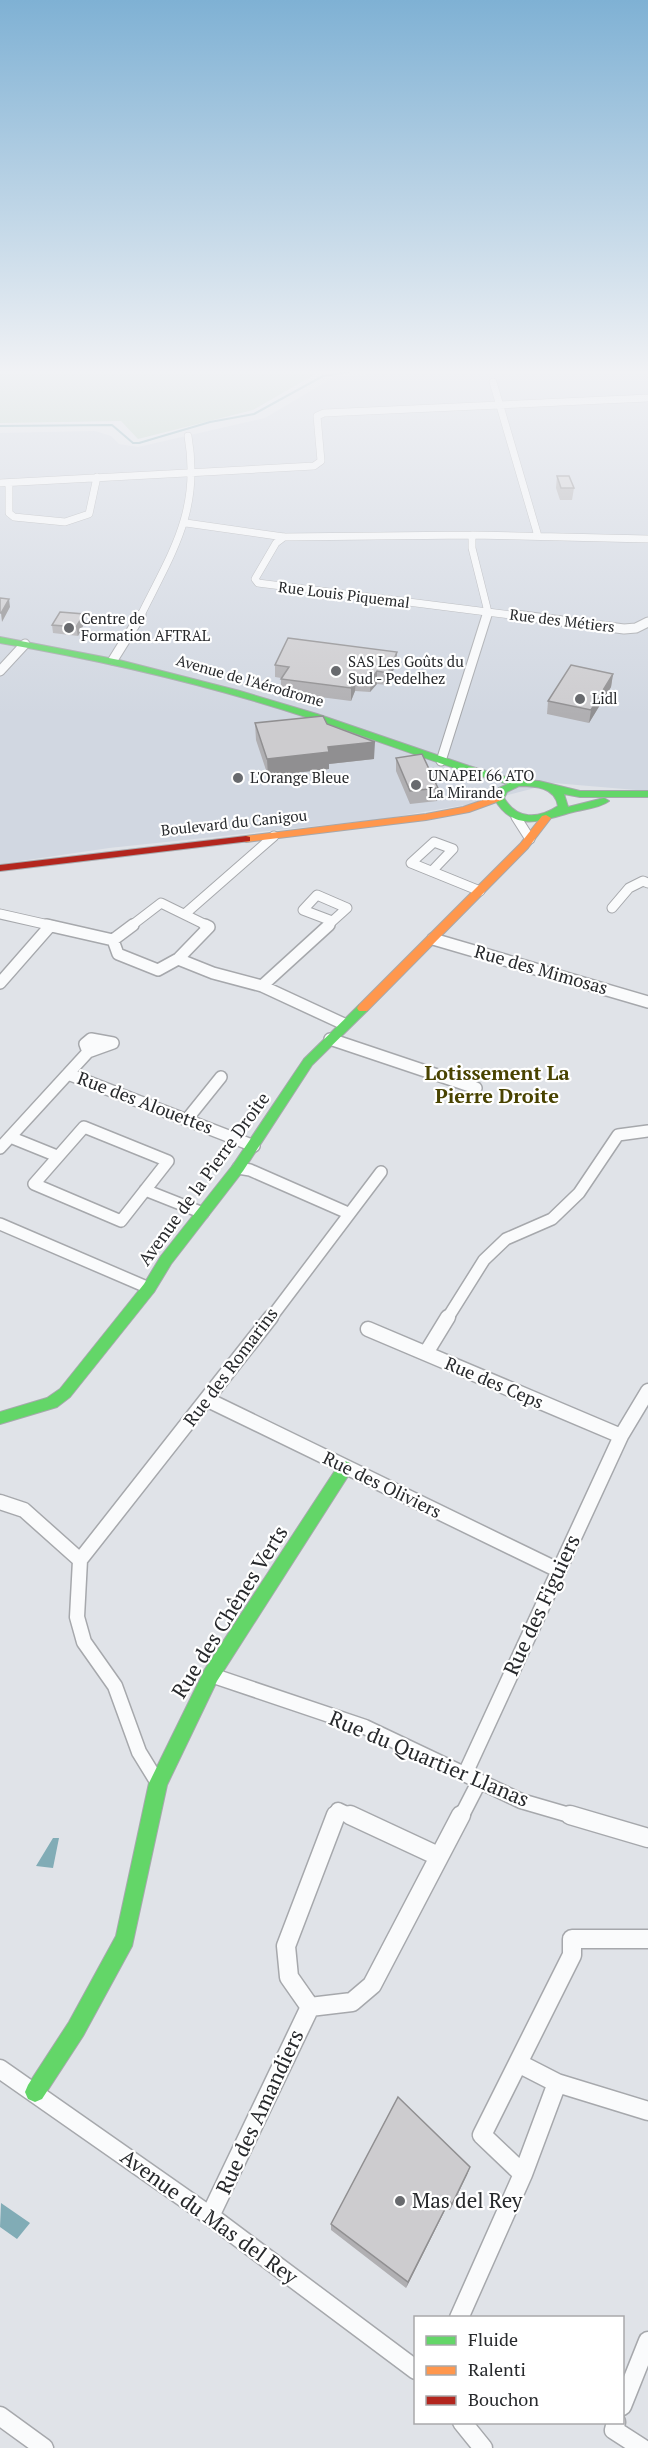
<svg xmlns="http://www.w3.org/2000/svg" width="648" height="2448" font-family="'PT Serif',serif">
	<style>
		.built { fill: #d1d7e1 }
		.green { fill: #bed4c5 }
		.water { fill: #81acb6 }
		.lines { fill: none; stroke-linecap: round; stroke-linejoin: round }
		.stream { stroke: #81acb6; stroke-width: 2 }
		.street-far4-casing { stroke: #a6a8ac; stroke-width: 8 }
		.street-far3-casing { stroke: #a6a8ac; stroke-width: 11 }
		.street-far2-casing { stroke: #a6a8ac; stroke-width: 14 }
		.street-far1-casing { stroke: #a6a8ac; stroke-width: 17 }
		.street-casing { stroke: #a6a8ac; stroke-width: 21 }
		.fast-casing { stroke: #a6a8ac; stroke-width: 2 }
		.slow-casing { stroke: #a6a8ac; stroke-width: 2 }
		.jam-casing { stroke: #a6a8ac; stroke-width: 2 }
		.street-far4 { stroke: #fafbfc; stroke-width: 7 }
		.street-far3 { stroke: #fafbfc; stroke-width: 9 }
		.street-far2 { stroke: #fafbfc; stroke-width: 11 }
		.street-far1 { stroke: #fafbfc; stroke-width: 14 }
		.street { stroke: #fafbfc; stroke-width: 18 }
		.fast { fill: #63d668; fill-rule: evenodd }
		.slow { fill: #ff974d; fill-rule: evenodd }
		.jam { fill: #b3261e; fill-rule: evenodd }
		.wall { fill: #b0afb2 }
		.shaded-wall { fill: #908f91 }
		.building { fill: #cdcccf; stroke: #908f91; stroke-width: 1.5 }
		.poi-dot { fill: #686a6e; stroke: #fff; stroke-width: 2 }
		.labels { text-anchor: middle; stroke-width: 4.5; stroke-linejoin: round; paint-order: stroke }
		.far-street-label { font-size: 15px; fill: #27292c; stroke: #fff }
		.far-poi-label { font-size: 15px; fill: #27292c; stroke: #fff; text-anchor: start }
		.street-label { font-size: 18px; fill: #27292c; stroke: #fff }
		.neighbourhood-label { font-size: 20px; font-weight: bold; fill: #494300; stroke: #fff }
		.near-street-label { font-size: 21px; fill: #27292c; stroke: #fff }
		.near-poi-label { font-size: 21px; fill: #27292c; stroke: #fff; text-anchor: start }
	</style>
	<rect width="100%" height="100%" fill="#e0e3e8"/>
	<!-- built -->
	<path class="built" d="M389,372H648V791L554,783L477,803L382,819L109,848L0,864V433L95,431L111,436L119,444L138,447L265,418L334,377Z"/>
	<!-- green -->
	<path class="green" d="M0,372H319L253,410L138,439L121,421L0,423Z"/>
	<!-- water -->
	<path class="water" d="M53,1838H59L53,1868L36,1866Z
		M1,2203L30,2223L17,2239L0,2227Z"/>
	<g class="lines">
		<!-- stream -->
		<path class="stream" d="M0,426L112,425L133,443H139L210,422L254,414L323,376L349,372"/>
		<!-- street-far4 casing -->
		<g class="street-far4-casing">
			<path id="street-far4" d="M493,382L538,536
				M0,483L314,466L321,461L317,416L324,413L648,398
				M9,483V513L14,517L65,522L89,514L97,477
				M186,523L284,537L472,535V548L488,612L486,617
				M472,535L648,539
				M284,537L276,543L255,579L258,583L527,617
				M140,617C172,552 201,511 188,436"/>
		</g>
		<!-- street-far3 casing -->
		<g class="street-far3-casing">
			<path id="street-far3" d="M515,615L624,629L636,628L648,622
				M113,660L141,615
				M0,671L25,644
				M441,761L487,615
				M516,817L530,839
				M432,871L453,849L434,842L411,863L480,891
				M612,908L629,888L643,881L648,883
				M186,913L274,836
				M0,914L53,926
				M131,926L161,903L208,926
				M327,926L347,908L317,895L303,910L332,921"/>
		</g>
		<!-- street-far2 casing -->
		<g class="street-far2-casing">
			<path id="street-far2" d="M47,925L113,940
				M133,925L113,940L118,954L158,970L178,959L209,927L205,925
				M433,939L648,1002
				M178,959L213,973L262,986L344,1024
				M0,983L50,926
				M262,986L329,925
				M91,1039L113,1043L88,1052L85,1044Z
				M330,1039L476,1088
				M68,1074L254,1146
				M188,1118L221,1077
				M84,1127L168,1161L121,1221L34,1184Z
				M10,1137L57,1156
				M0,1148L88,1052
				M238,1168L250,1170L348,1213
				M145,1190L203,1213
				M0,1224L149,1288
				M270,1319L381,1172
				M447,1319L484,1260L506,1239L552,1219L579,1193L618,1135L648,1131"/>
		</g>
		<!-- street-far1 casing -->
		<g class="street-far1-casing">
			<path id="street-far1" d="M368,1329L621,1436
				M426,1353L448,1317
				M208,1400L558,1570
				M0,1502L24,1510L80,1560L77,1617L84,1642L115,1686L139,1752L158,1783
				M80,1560L271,1317
				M211,1675L365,1727L521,1801L576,1817
				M465,1774L621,1436L648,1391
				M335,1817L338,1810L353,1817
				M461,1817L479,1782"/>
		</g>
		<!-- street casing -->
		<g class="street-casing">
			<path id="street" d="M350,1815L438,1856
				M570,1815L648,1838
				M310,2007L289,1977L286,1946L336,1815
				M518,2063L482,2135L523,2174
				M0,2069L210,2216L416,2370
				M557,2083L648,2111
				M210,2216L310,2007L352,2002L372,1985L461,1815
				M459,2318L523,2174L557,2083L518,2063L572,1955V1939H648
				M622,2406L648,2341
				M0,2416L44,2448
				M462,2422L483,2448
				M616,2422L614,2430L642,2448"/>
		</g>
		<!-- fast casing -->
		<g class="fast-casing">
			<path id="fast" d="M0,637L119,660L240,691L317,714L469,766L517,780L539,781L580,791H648V797H580L564,794L568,807L604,798L609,801C600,808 584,809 573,812C542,820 514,834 494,798L499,788L508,784C440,766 376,739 309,718C208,685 105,661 0,643ZM519,786C535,786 555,787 558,806C538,819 517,820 504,798L507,792Z
				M363,1004L367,1005L369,1008L367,1011L312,1065L243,1171L171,1264L154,1292L70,1397L57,1407L0,1424V1412L47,1398L60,1389L144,1284L161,1256L233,1165L304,1059L359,1005Z
				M345,1461L350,1463L353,1468L350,1473L217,1681L167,1785L132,1946L83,2036L42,2099L35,2102L28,2099L25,2092L28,2085L69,2022L116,1936L149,1783L205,1669L340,1463Z"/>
		</g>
		<!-- slow casing -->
		<g class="slow-casing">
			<path id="slow" d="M498,795L503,798L502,800L469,812L426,820L246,842L241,839L246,836L426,814L463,807Z
				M546,815L551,818L528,848L367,1011H359L357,1008L359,1005L520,844L542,816Z"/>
		</g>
		<!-- jam casing -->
		<g class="jam-casing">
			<path id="jam" d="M246,836L250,837V841L0,871V865Z"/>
		</g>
		<!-- street-far4 -->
		<use href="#street-far4" class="street-far4"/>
		<!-- street-far3 -->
		<use href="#street-far3" class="street-far3"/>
		<!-- street-far2 -->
		<use href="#street-far2" class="street-far2"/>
		<!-- street-far1 -->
		<use href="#street-far1" class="street-far1"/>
		<!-- street -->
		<use href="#street" class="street"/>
		<!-- fast -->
		<use href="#fast" class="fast"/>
		<!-- slow -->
		<use href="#slow" class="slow"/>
		<!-- jam -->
		<use href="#jam" class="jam"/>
	</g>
	<!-- wall -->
	<path class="wall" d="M557,476L574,488L572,500H560L556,488Z
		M85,622L78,636L53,633L52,625Z
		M397,652L396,664L387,685L377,684L370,692L355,691L351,701L281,692V678L275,677V665Z
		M613,674L611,687L589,723L547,714L548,701Z
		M255,723L327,724L374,759L329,764V769L268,776L256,740Z
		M396,758L438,788L437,801L410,804L396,771Z
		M470,2167L450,2210L446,2208L406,2288L331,2230V2224Z"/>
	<!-- shaded-wall -->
	<path class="shaded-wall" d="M9,599L10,607L2,622L1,613Z
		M84,614L85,622L78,636L76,627Z
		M397,652L396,664L387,685L388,673Z
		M377,671V684L370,692L371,680Z
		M613,674L611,687L589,723L591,710Z
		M356,678L355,691L351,701V688Z
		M375,742L374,759L329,764V769L268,776L267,759L328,747Z
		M470,2167L467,2175L450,2210L452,2204Z
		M449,2201L446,2208L406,2288L408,2282Z"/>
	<!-- building -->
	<path class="building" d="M557,476H569L574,488H561Z
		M0,598L9,599L1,613H0Z
		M60,612L84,614L76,627L52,625Z
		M288,638L397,652L388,673L377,671L371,680L356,678L351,688L281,679L289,667L275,665Z
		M571,665L613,674L591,710L548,701Z
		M323,716L327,724L375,742L328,747L329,752L267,759L255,723Z
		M422,754L438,788L410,791L396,758Z
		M398,2097L470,2167L452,2204L449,2201L408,2282L331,2224Z"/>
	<!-- sky -->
	<linearGradient id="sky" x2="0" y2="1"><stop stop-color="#7fb1d4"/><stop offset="0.52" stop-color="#f1f2f5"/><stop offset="1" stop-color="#f1f2f5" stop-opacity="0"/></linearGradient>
	<rect width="648" height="715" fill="url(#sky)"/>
	<!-- markers -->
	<g class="poi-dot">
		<circle cx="69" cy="628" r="6"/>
		<circle cx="336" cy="671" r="6"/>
		<circle cx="580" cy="699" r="6"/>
		<circle cx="238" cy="778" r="6"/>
		<circle cx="416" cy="785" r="6"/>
		<circle cx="400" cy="2201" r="6"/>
	</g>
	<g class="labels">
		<!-- far-street labels -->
		<g class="far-street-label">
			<text transform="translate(344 595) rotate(7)" y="5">Rue Louis Piquemal</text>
			<text transform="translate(562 621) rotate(7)" y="5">Rue des Métiers</text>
			<text transform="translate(250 681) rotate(16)" y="5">Avenue de l'Aérodrome</text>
			<text transform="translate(234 823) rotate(-6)" y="5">Boulevard du Canigou</text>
		</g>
		<!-- far-poi labels -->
		<g class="far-poi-label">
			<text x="81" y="624">Centre de<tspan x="81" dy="17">Formation AFTRAL</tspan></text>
			<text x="348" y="667">SAS Les Goûts du<tspan x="348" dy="17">Sud - Pedelhez</tspan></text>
			<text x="592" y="704">Lidl</text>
			<text x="428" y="781">UNAPEI 66 ATO<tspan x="428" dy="17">La Mirande</tspan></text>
			<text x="250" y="783">L'Orange Bleue</text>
		</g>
		<!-- street labels -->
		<g class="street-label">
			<text transform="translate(541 970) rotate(16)" y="6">Rue des Mimosas</text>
			<text transform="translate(145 1103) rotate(21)" y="6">Rue des Alouettes</text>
			<text transform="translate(204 1179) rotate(-54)" y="6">Avenue de la Pierre Droite</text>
			<text transform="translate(231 1367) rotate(-53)" y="6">Rue des Romarins</text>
			<text transform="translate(494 1383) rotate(23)" y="6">Rue des Ceps</text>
			<text transform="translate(382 1485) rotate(26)" y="6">Rue des Oliviers</text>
		</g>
		<!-- neighbourhood labels -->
		<g class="neighbourhood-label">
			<text x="497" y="1080">Lotissement La<tspan x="497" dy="23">Pierre Droite</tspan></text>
		</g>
		<!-- near-street labels -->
		<g class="near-street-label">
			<text transform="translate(542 1605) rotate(-65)" y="7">Rue des Figuiers</text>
			<text transform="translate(230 1612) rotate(-58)" y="7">Rue des Chênes Verts</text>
			<text transform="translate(429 1759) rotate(23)" y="7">Rue du Quartier Llanas</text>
			<text transform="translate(260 2112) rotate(-65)" y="7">Rue des Amandiers</text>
			<text transform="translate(209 2217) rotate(36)" y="7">Avenue du Mas del Rey</text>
		</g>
		<!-- near-poi labels -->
		<g class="near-poi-label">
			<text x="412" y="2208">Mas del Rey</text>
		</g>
	</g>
	<!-- legend -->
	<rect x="414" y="2316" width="210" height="108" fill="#ffffff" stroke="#a9a9ab" stroke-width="1.5"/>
	<rect x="426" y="2336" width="30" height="9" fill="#63d668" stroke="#a9a9ab" stroke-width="1.5"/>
	<text x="468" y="2346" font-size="18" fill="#27292c">Fluide</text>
	<rect x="426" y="2366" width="30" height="9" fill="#ff974d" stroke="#a9a9ab" stroke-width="1.5"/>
	<text x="468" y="2376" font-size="18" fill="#27292c">Ralenti</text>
	<rect x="426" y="2396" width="30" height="9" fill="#b3261e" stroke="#a9a9ab" stroke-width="1.5"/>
	<text x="468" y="2406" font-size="18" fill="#27292c">Bouchon</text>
</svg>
